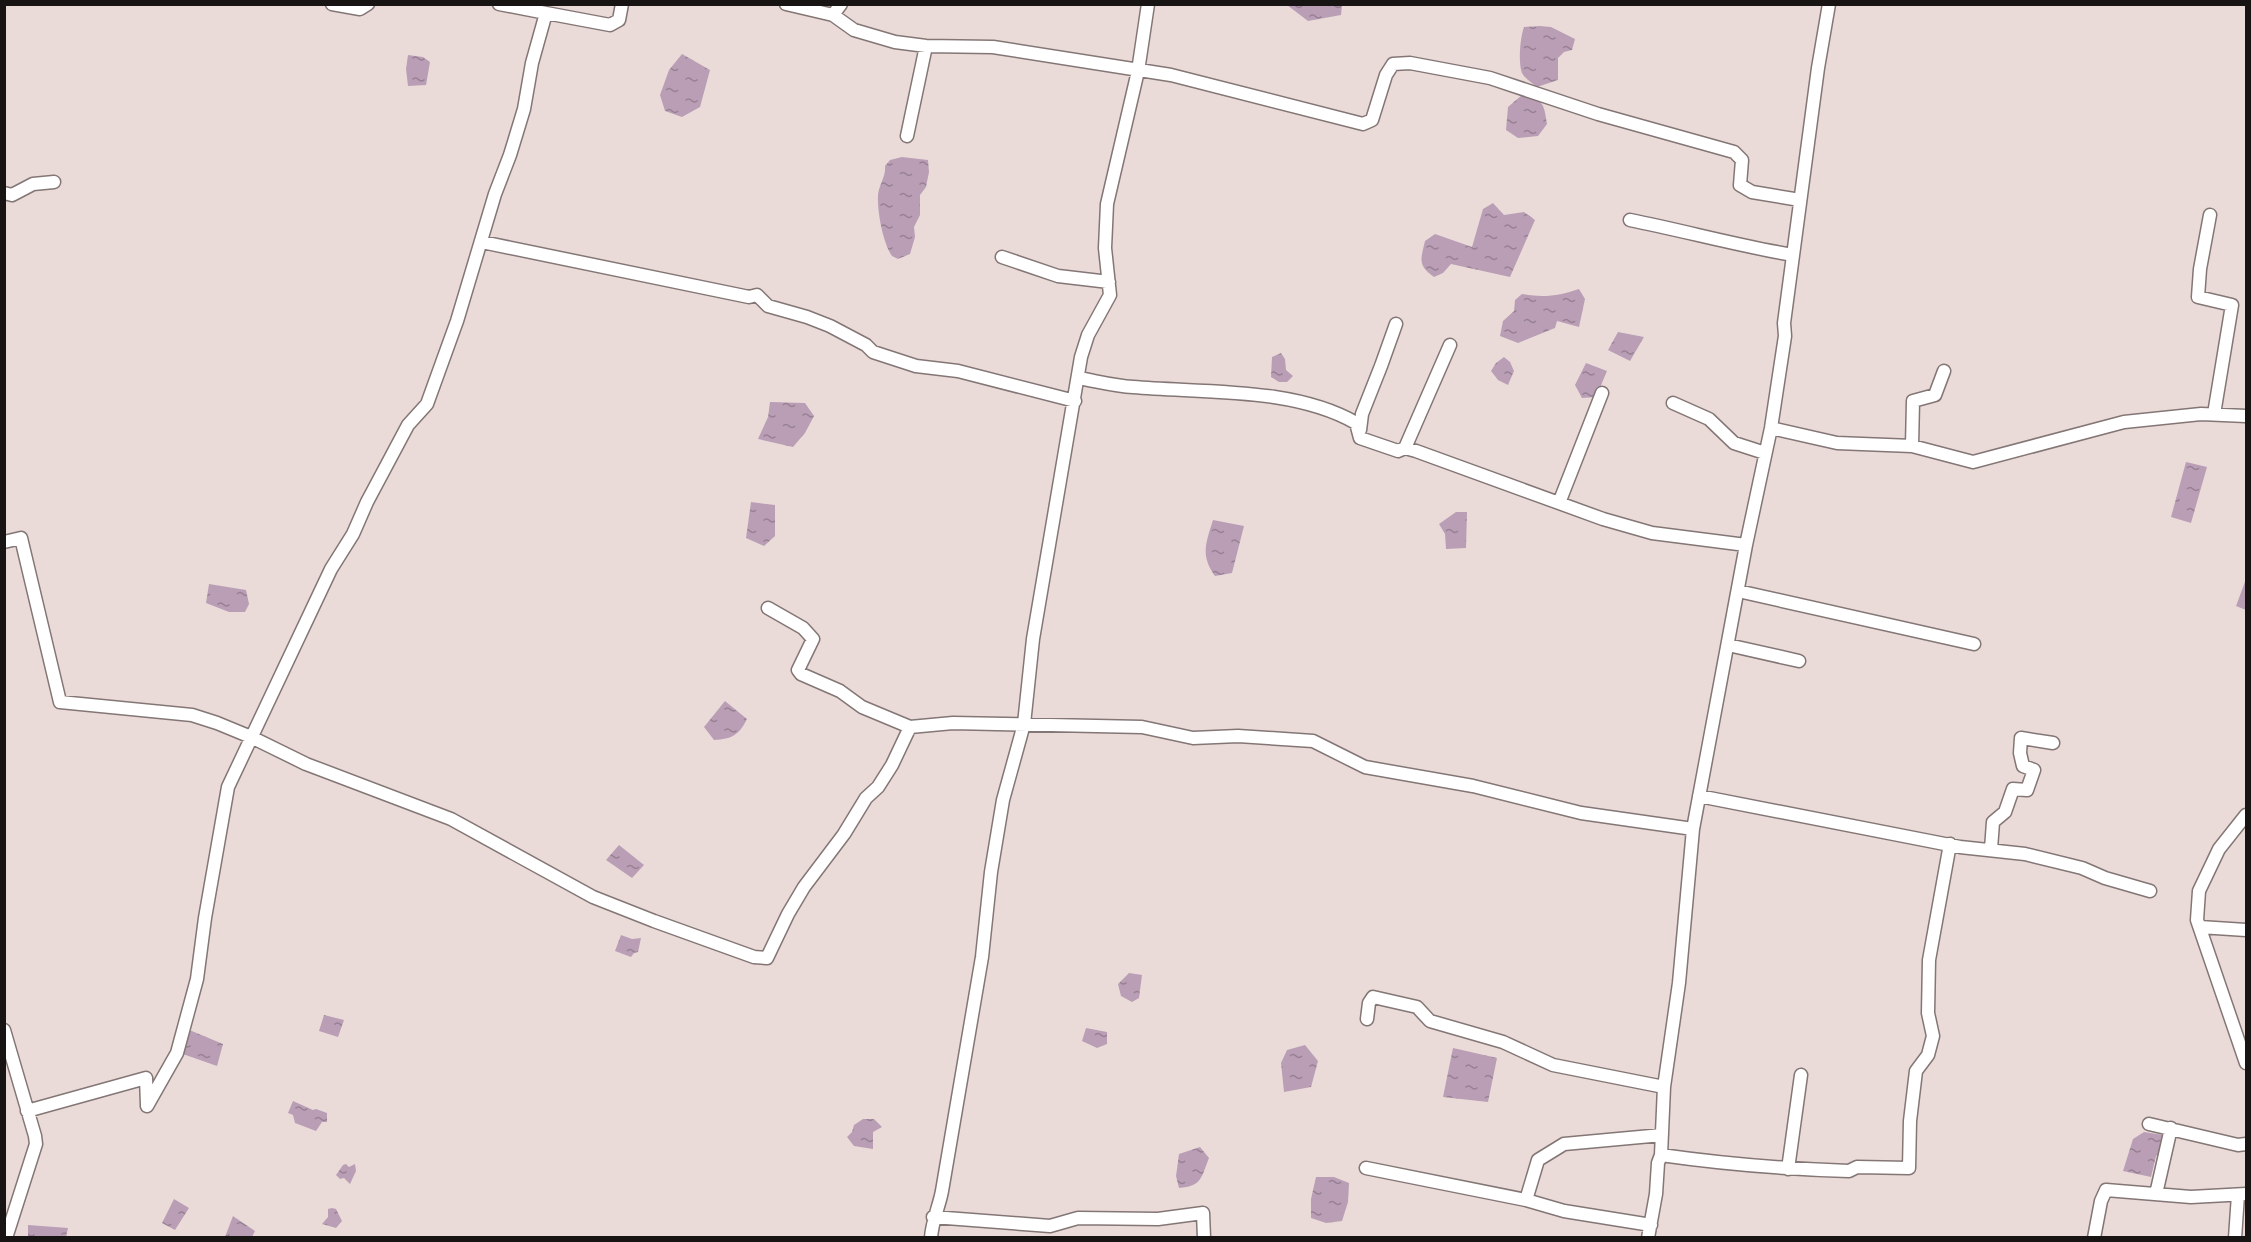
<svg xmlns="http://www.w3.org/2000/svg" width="2251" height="1242" font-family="'Source Sans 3',sans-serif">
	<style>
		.water { fill: url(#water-ripples) }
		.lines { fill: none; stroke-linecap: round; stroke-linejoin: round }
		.street-casing { stroke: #837675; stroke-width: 15 }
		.street { stroke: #fff; stroke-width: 12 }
	</style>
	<defs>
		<pattern id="water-ripples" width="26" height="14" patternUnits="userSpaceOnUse" patternTransform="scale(1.5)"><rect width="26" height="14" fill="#b99eb5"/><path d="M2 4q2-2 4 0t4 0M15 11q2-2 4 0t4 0" fill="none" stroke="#968092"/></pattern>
	</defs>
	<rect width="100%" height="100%" fill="#eadbd9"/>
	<!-- water -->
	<path class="water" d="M1287,5H1342L1341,15L1308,21Z
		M1540,26L1551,27L1575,39L1572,50L1564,52L1558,58V80L1537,87C1532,83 1525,79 1522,73C1518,63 1520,38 1524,27Z
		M682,54L710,70L700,107L682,117L665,111L660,95L669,70Z
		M408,55L423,57L430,62L426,85L408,86L406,69Z
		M1522,95C1543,99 1544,103 1547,124L1538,136L1518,138L1506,130L1508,107Z
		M902,157L928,160L929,172L926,187L920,195V215L914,227L915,237L910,254L898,259L892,256C883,243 877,211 878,195C879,184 886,177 885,166L890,160Z
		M1493,203L1504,215L1524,212L1535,220L1510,277L1451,264L1443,273L1434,277C1417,265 1421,259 1425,241L1435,234L1472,247L1483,209Z
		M1579,289L1585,299L1579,327L1557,321L1555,328L1518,343L1500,336L1503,321L1514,311L1515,300L1522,294C1543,298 1559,296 1579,289Z
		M1618,332L1644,337L1630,361L1608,350Z
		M1281,353L1285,359L1286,370L1293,376L1287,382H1279L1271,377L1272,357Z
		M1504,357L1510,362L1514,371L1508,385L1498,380L1491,371L1496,363Z
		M1586,363L1607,371L1596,397L1582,398L1575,385Z
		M770,402L805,403L814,416L805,433L793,447L758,439L768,417Z
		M2186,462L2207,467L2191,523L2171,517Z
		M751,502L775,505V536L764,546L746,538Z
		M1456,512H1467L1466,548L1446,549L1445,534L1439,524Z
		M1213,520L1244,526L1232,573L1215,576C1200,555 1206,543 1213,520Z
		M2246,579V610L2236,606Z
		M209,584L246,590L249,604L245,612H229L206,603Z
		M725,701L747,719C739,735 732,739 714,740L704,727Z
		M619,845L644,865L632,878L606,860Z
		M621,935L632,939L641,938L638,952L634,953L631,957L615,951Z
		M1129,973L1142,975L1139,998L1132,1002L1121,996L1118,984Z
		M324,1015L344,1020L338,1037L319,1031Z
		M1086,1028L1107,1032V1044L1097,1048L1082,1041Z
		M187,1029L223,1044L217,1066L180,1053Z
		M1305,1045L1318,1061L1311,1087L1284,1092L1281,1063L1287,1050Z
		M1453,1048L1497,1058L1488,1102L1443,1097Z
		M293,1101L313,1110L316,1109L327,1113V1122H322L316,1131L295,1123L293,1115L288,1113Z
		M863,1119H874L882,1127L873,1132V1149L854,1146L847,1137L852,1132L854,1125Z
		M2144,1132L2163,1135V1151L2156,1156L2151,1177L2123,1171L2133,1139Z
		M1200,1147L1209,1158C1201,1178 1202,1186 1179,1188L1176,1176L1179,1154Z
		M346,1164L349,1167L355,1164L356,1171L350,1184L344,1178L340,1179L336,1175L343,1165Z
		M1316,1177H1334L1349,1183L1348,1202L1342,1221L1326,1223L1311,1218V1199Z
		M174,1199L189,1208L175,1230L162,1223Z
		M332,1208L336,1209L342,1221L336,1228L322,1224L328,1217V1209Z
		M233,1216L255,1231L252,1237H225Z
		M28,1225L68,1228L66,1237H28Z"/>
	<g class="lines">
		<!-- street casing -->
		<g class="street-casing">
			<path id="street" d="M332,4L360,9L368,4
				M786,4L833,15L854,30L895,42L926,46L993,47L1171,75L1363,124L1372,120L1386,75L1393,64L1410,63L1490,78L1598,114L1734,152L1742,160L1740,185L1752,192L1800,200
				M546,13L610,25L619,20L622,4
				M833,15L841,4
				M907,136L926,46
				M4,193L12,195L33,184L54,182
				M2210,215L2200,269L2198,297L2232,305L2214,414
				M1630,220C1685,231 1739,246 1793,255
				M482,242L749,297L757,295L768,306L807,317L830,326L866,345L873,352L916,366L958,371L1075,401
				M1002,257L1058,276L1109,282
				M1078,378C1096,381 1115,386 1133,387C1203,393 1294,387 1356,423L1360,438L1398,451L1405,448L1416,451L1603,519L1652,533L1746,545
				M1673,403L1709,419L1734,443L1765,453
				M1771,428L1837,443L1912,446L1973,462L2124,422L2201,414L2246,416
				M1360,430L1362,414L1381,366L1396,324
				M1912,446L1913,401L1935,395L1944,371
				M1405,448L1450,345
				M1559,503L1602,393
				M4,542L21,538L60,702L192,715L217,723L251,737L306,764L451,819L593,897L654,921L754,957L767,958L788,914L804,887L844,834L866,798L878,787L892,765L910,727
				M1738,591L1974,644
				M768,608L803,628L813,639L798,670L801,674L840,691L862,707L910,727L953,723L1142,727L1193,738L1238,736L1313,741L1365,767L1473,786L1581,813L1693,829L1746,545L1771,428L1785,336L1784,323L1818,68L1829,4
				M1728,645L1799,661
				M1699,796L1960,847L2025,854L2082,868L2105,878L2150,891
				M2246,815L2219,849L2199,891L2197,920L2246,1063
				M1991,849L1993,822L2005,812L2013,789L2027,790L2034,770L2023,766L2020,753L2021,738L2053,743
				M2200,927L2246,930
				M1367,1019L1369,1003L1373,997L1417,1007L1430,1021L1503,1042L1553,1065L1664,1087
				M4,1030L35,1136L36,1144L6,1238
				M147,1106L177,1053L197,979L205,918L228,787L331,569L353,534L367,502L408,425L427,404L457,321L495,194L510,155L524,109L532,63L546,13L499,4
				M27,1111L146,1078L147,1105
				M2149,1124L2238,1145L2246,1144
				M1661,1155C1724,1164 1786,1169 1849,1171L1857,1167L1909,1168L1910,1121L1916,1071L1928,1055L1933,1036L1928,1013L1929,960L1950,844
				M1366,1168L1526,1200L1564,1211L1651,1225
				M1788,1169L1801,1075
				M2156,1194L2171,1128
				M1526,1200L1538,1160L1564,1144L1662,1135
				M933,1217L1050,1226L1078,1218L1158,1219L1203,1213L1204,1238
				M931,1238C932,1221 939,1207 942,1191L982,957L991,872L1003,800L1024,724L1033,639L1081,357L1088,335L1110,295L1105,248L1107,204L1138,71L1148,4
				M1648,1238L1656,1194L1658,1163L1661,1155L1664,1087L1679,983L1693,829
				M2094,1238L2101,1201L2106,1190L2191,1197L2246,1194
				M2235,1238L2238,1195"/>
		</g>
		<!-- street -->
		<use href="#street" class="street"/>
	</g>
	<!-- border -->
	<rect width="2251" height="1242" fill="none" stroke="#191414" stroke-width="12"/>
</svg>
